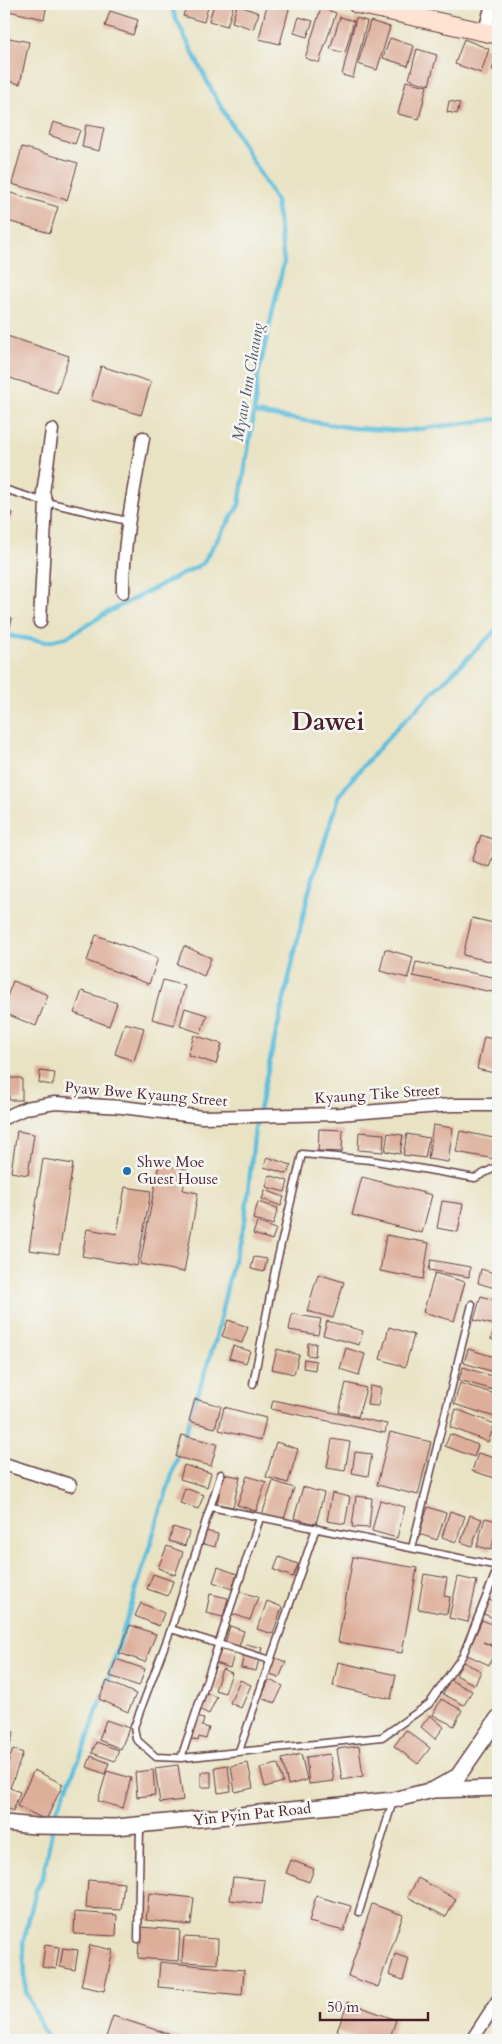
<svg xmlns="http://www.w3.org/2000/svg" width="502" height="2044" font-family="Cardo,serif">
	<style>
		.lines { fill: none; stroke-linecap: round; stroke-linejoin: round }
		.stream { stroke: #5ebfdc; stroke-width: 4.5 }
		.building { fill: #ddae9a }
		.service-casing { stroke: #623c42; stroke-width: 9 }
		.minor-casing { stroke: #623c42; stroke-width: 15 }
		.tertiary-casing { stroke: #623c42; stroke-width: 18 }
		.secondary-casing { stroke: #623c42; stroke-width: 20 }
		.service { stroke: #fff; stroke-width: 6 }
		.minor { stroke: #fff; stroke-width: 12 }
		.tertiary { stroke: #fff; stroke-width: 15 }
		.secondary { stroke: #fee3d2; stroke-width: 18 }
		.poi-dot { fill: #1f6fb2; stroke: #f6f6f2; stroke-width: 2 }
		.labels { text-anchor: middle; stroke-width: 5; stroke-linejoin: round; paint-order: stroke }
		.street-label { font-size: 15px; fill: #4a1f2b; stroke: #f6f6f2 }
		.poi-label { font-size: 15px; fill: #4a1f2b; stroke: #f6f6f2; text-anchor: start }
		.water-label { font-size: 16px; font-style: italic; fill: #515769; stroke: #f6f6f2 }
		.town-label { font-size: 25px; font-weight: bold; fill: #4a1f2b; stroke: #f6f6f2 }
	</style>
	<rect width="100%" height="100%" fill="#f6f6f2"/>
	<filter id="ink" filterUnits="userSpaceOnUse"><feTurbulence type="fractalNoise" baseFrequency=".02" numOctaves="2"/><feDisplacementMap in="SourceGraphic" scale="10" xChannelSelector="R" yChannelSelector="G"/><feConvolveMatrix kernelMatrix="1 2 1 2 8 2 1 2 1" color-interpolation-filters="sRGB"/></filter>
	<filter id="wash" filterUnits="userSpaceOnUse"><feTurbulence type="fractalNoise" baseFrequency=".0096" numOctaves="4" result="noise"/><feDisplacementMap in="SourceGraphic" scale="20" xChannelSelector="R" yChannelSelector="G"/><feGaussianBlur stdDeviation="1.12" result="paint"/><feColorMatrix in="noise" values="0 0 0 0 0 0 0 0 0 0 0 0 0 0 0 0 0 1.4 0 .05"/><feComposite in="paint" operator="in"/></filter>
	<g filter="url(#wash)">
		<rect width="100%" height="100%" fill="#e9e3c4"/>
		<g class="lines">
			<!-- stream -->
			<path class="stream" d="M254,413L354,428L403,431L498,419
				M4,635L47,642L67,637L108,612L202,564L239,505L254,413L257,380L284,262L276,201L212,91L175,17L171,4
				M183,1440L216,1338L228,1282L245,1220L255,1128L275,1038L309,891L339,796L351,780L396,729L498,628
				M106,1686L179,1452
				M48,2040L26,1992L23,1943L36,1890L43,1876L55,1814L87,1741L102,1695"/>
		</g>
		<g id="blocks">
			<!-- building -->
			<path class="building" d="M4,4H47L44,19L4,10Z
				M168,4H184L182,10L168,6Z
				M187,4H209L204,22L183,16Z
				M214,4H234L227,26L209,21Z
				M267,4L290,5L280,44L259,39Z
				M237,5L259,13L253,29L232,22Z
				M321,8L336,13L319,63L305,58Z
				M110,11L138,20L133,35L105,26Z
				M299,17L313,21L307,37L294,33Z
				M340,17L354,21L345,53L330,49Z
				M356,18L367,21L353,78L342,75Z
				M370,21L390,27L377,70L358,64Z
				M4,37L29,42L20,84L4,80Z
				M390,38L414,46L408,66L383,58Z
				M464,39L489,49L481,73L455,64Z
				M417,49L437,55L429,85L409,79Z
				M498,51V72L492,70Z
				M406,81L427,86L419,119L398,114Z
				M449,101L460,103L457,114L447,112Z
				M53,122L80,130L75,144L49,135Z
				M86,125L104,128L99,151L82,147Z
				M22,147L78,163L67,200L12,184Z
				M4,191L58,207L50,233L4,220Z
				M4,335L69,356L57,393L4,376Z
				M101,366L151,382L141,415L91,400Z
				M4,510L13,513L7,529L4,528Z
				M4,616L12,618L8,635L4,634Z
				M481,835L498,841L489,867L472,861Z
				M472,918L498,924V963L463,955Z
				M96,935L158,958L149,984L87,961Z
				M184,946L211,958L204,976L177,964Z
				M385,949L413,957L408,978L380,971Z
				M416,962L498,978L497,993L413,976Z
				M163,980L185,986L174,1025L152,1019Z
				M13,981L48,995L36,1026L4,1013V1004Z
				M82,991L117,1003L109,1026L74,1013Z
				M185,1008L207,1015L201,1033L180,1026Z
				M125,1023L144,1028L134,1061L115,1054Z
				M194,1035L222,1044L216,1064L188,1055Z
				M484,1037L498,1040V1074L477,1069Z
				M40,1071L55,1073L53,1085L39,1083Z
				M9,1078H22V1100H9Z
				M433,1125L453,1128L448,1162L428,1159Z
				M319,1129L343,1130L342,1152L318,1151Z
				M17,1131L34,1134L28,1175L11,1172Z
				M460,1131L498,1139L495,1159L456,1152Z
				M359,1132L384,1134L383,1152L358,1150Z
				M388,1133L403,1135L400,1154L385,1151Z
				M407,1134L429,1138L425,1158L403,1155Z
				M267,1157L291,1165L287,1174L264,1167Z
				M43,1159L73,1164L59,1254L29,1250Z
				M159,1164L187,1169L183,1190L198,1193L184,1272L140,1264Z
				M269,1175L288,1181L285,1192L266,1187Z
				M362,1177L432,1195L422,1233L352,1215Z
				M125,1187L151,1191L137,1266L82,1256L87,1229L117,1234Z
				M265,1190L284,1197L281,1206L262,1199Z
				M442,1201L463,1204L458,1232L437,1228Z
				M258,1202L278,1208L273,1225L253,1219Z
				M257,1222L276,1229L272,1240L253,1234Z
				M386,1235L429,1243L423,1279L380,1271Z
				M254,1257L267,1259L264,1272L251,1269Z
				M431,1260L470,1267L469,1277L429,1270Z
				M481,1269L498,1274V1289L478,1283Z
				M435,1273L465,1282L454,1321L423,1312Z
				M318,1274L344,1282L333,1318L307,1311Z
				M481,1296L498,1301V1341L491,1339L495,1325L474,1320Z
				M292,1314L321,1319L318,1335L289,1330Z
				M228,1320L248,1327L242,1343L222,1336Z
				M327,1321L363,1331L359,1345L323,1335Z
				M389,1327L414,1335L405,1367L380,1359Z
				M308,1343H316L315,1356L307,1355Z
				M233,1346L250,1351L246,1363L229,1358Z
				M346,1348L365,1354L359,1375L340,1369Z
				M277,1349L299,1355L294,1374L272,1369Z
				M468,1349L498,1358L497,1373L464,1363Z
				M304,1359L316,1361L315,1370L303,1368Z
				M463,1367L498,1378L497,1391L459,1380Z
				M346,1383L366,1388L358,1417L339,1412Z
				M460,1383L498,1395V1418L454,1404Z
				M370,1386L381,1388L378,1406L367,1405Z
				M195,1399L221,1406L215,1428L189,1421Z
				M273,1400L387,1424L385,1433L271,1409Z
				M224,1407L266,1418L261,1440L219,1430Z
				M456,1409L495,1424L488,1442L450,1427Z
				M390,1432L431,1442L418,1495L377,1485Z
				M450,1434L478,1445L474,1457L445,1446Z
				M182,1435L217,1444L211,1466L176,1457Z
				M332,1439L350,1442L345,1471L327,1468Z
				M276,1442L298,1449L288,1483L266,1477Z
				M355,1452L372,1454L368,1476L352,1473Z
				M478,1453L498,1459V1479L472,1471Z
				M184,1465L211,1473L207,1487L180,1479Z
				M223,1474L240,1477L233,1507L217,1504Z
				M247,1476L266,1482L256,1511L237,1505Z
				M273,1481L294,1488L283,1522L262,1515Z
				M303,1487L324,1493L316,1524L294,1518Z
				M185,1488L204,1495L198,1509L180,1503Z
				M332,1493L350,1497L345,1524L327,1521Z
				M356,1496L372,1498L369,1528L352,1527Z
				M380,1500L405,1507L397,1538L372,1531Z
				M428,1507L446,1513L437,1540L419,1534Z
				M450,1511L465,1516L456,1542L442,1537Z
				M470,1515L482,1519L472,1546L461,1542Z
				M485,1518L498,1521L491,1550L477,1546Z
				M173,1527L189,1532L185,1546L169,1541Z
				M205,1531L218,1534L215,1547L201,1543Z
				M167,1546L183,1552L175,1575L158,1568Z
				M279,1557L298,1564L293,1577L274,1570Z
				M353,1557L417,1568L402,1653L338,1642Z
				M218,1567L237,1574L232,1589L213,1582Z
				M153,1574L173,1581L168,1596L147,1589Z
				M424,1574L447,1578L444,1596L450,1597L447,1614L418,1609Z
				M458,1577L477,1581L468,1622L449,1618Z
				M238,1591L258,1597L250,1620L230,1613Z
				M210,1594L228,1598L223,1617L206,1613Z
				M485,1598L498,1604V1620L479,1612Z
				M267,1601L282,1607L273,1634L257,1629Z
				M141,1603L164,1613L159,1626L135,1616Z
				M482,1620L498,1627V1647L483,1642L496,1648L489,1665L463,1653L471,1636L474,1638Z
				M130,1625L156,1634L145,1662L119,1653Z
				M230,1626L244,1631L239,1647L225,1643Z
				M246,1644L262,1648L256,1671L241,1668Z
				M222,1648L235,1652L230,1668L216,1663Z
				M273,1657L286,1662L279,1678L267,1674Z
				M116,1659L145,1669L139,1686L110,1676Z
				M338,1662L396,1675L391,1699L333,1686Z
				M463,1662L481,1671L475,1685L456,1675Z
				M222,1669L232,1673L225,1693L215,1690Z
				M240,1680L251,1685L241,1708L230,1703Z
				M269,1680L283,1686L275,1703L261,1698Z
				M450,1680L472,1691L464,1705L443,1694Z
				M107,1681L136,1694L128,1712L99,1699Z
				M206,1693L217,1697L209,1714L199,1709Z
				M441,1699L462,1710L454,1726L433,1715Z
				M430,1715L444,1727L435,1739L421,1727Z
				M195,1717L204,1719L202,1726L209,1728L206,1739L199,1737L198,1741L189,1738Z
				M106,1720L129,1728L121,1749L99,1740Z
				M4,1729L14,1732L4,1763Z
				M406,1730L430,1748L418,1764L394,1746Z
				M96,1742L119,1750L115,1761L92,1753Z
				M359,1746L363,1776L342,1780L337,1749Z
				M13,1749L23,1753L10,1788L20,1792L13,1811L4,1807V1773Z
				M301,1754L307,1780L288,1785L282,1759Z
				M330,1754L334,1781L309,1784L306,1757Z
				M91,1756L109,1763L105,1774L87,1767Z
				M248,1763L253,1788L235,1792L231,1766Z
				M278,1764L283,1782L265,1787L260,1768Z
				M178,1765L183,1800L160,1803L155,1768Z
				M228,1765L231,1791L218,1793L215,1767Z
				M34,1770L63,1784L46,1820L17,1806Z
				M153,1770L155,1795L137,1797L135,1772Z
				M107,1771L131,1778L123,1808L98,1801Z
				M201,1772H211V1787H201Z
				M291,1860L314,1869L309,1882L286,1873Z
				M233,1877L265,1880L262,1904L230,1900Z
				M418,1878L456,1899L446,1917L408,1897Z
				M88,1880L124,1883L121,1910L86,1908Z
				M149,1893L194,1898L191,1925L146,1920Z
				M316,1896L351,1906L344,1931L309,1922Z
				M372,1904L403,1915L378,1987L348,1976Z
				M75,1912L117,1915L116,1936L74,1934Z
				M140,1927L180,1930L178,1961L138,1958Z
				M184,1937L218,1939L217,1964L182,1962Z
				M45,1945L59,1947L56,1969L42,1967Z
				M90,1945L113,1950L104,1991L81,1986Z
				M63,1948L78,1950L75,1970L60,1967Z
				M395,1954L409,1959L403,1980L389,1975Z
				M160,1962L244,1970L242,1995L158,1987Z
				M348,2002L396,2020L389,2040H363L337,2031Z
				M113,2016L187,2040H105Z"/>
		</g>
	</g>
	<g filter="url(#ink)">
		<use href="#blocks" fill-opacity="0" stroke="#623c42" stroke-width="1"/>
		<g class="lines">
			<!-- service casing -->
			<g class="service-casing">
				<path id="service" d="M4,489L42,501L127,521
					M253,1384L275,1270L302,1154L370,1160L475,1178L498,1166
					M221,1474L171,1629L134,1727L136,1739L156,1757L181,1758L382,1737L429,1704L463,1655L498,1567
					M211,1507L498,1566
					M412,1548L472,1304
					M171,1629L270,1660
					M239,1751L316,1528
					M181,1758L260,1518
					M359,1912L393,1801
					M138,1939L140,1826"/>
			</g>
			<!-- minor casing -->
			<g class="minor-casing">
				<path id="minor" d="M485,31L492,4
					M123,592C123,539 134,490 143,438
					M40,622L46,502L43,493L52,430
					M4,1118L26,1108L55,1103L122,1107L202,1117L339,1114L452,1105H498
					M4,1464L70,1485
					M472,2040L498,2000"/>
			</g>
			<!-- tertiary casing -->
			<g class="tertiary-casing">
				<path id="tertiary" d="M435,1789L458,1776L498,1718
					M4,1823L35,1826L116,1827L393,1800L433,1790L498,1788"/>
			</g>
			<!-- secondary casing -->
			<g class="secondary-casing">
				<path id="secondary" d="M357,4L498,35"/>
			</g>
			<!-- service -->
			<use href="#service" class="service"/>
			<!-- minor -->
			<use href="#minor" class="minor"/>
			<!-- tertiary -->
			<use href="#tertiary" class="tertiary"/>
			<!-- secondary -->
			<use href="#secondary" class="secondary"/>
		</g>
	</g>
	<!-- markers -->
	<circle class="poi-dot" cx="127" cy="1171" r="5"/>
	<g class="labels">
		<!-- street labels -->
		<g class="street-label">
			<text transform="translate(146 1094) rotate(5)" y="5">Pyaw Bwe Kyaung Street</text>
			<text transform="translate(377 1094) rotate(-4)" y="5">Kyaung Tike Street</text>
			<text transform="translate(252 1814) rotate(-6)" y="5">Yin Pyin Pat Road</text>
		</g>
		<!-- poi labels -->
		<g class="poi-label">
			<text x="137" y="1167">Shwe Moe<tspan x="137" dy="17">Guest House</tspan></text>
		</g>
		<!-- water labels -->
		<g class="water-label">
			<text transform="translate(247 382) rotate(-80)" y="6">Myaw Inn Chaung</text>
		</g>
		<!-- town labels -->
		<g class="town-label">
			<text x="328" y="730">Dawei</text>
		</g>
	</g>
	<!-- margin -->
	<rect width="502" height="2044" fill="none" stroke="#f6f6f2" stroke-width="20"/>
	<!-- scale -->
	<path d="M320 2012v8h108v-8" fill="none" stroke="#4a1f2b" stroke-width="2.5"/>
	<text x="327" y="2012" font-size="15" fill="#4a1f2b" stroke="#f6f6f2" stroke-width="4" paint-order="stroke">50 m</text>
</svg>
